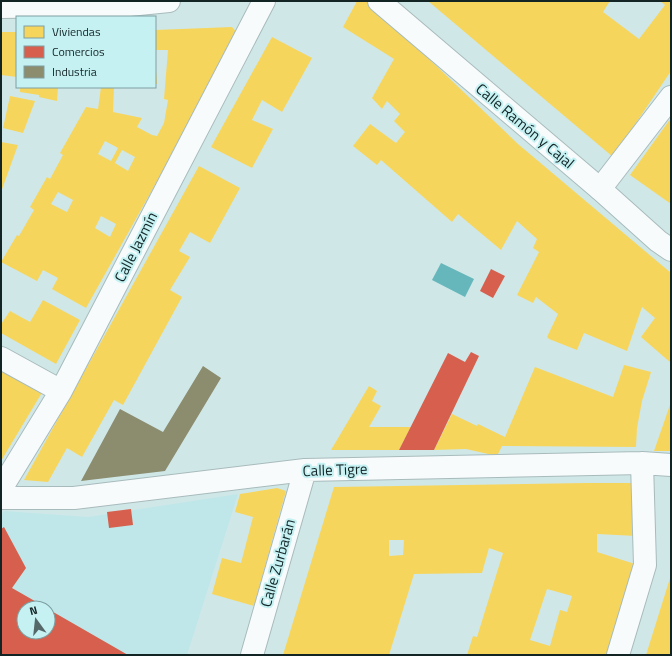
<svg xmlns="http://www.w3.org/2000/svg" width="672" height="656" font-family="'Titillium Web',sans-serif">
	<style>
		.built { fill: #bfe7e9; fill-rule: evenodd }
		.water { fill: #65b7bb }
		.homes { fill: #f6d55c; fill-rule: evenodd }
		.shops { fill: #d6604d }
		.industry { fill: #8c8c6e }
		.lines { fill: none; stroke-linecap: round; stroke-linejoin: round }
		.street-casing { stroke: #a8bbbc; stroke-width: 24 }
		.secondary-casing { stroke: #a8bbbc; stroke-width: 24 }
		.street { stroke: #f8fbfc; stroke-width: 22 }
		.secondary { stroke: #f8fbfc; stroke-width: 22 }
		.labels { text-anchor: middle; stroke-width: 4; stroke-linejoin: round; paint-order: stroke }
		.street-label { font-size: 15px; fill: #132425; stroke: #c5f1f3 }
	</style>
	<rect width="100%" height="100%" fill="#d0e7e8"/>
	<!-- built -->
	<path class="built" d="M238,494L187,655H1V515L4,511L88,517ZM24,608H48V632H24Z"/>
	<!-- water -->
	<path class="water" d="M441,263L474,279L465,297L432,280Z"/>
	<!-- homes -->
	<path class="homes" d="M357,1H367L406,37L518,144L671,273V363L641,337L655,318L642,307L627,351L584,333L577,350L549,339L547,337L558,314L536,297L533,303L517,295L539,252L533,248L537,239L517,221L501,250L458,214L452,222L381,160L377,165L353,146L370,124L396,143L405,132L394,121L400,114L387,101L382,109L372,98L394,59L343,27Z
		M428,1H610L603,12L639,39L665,5L660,1H671V71L613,157Z
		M232,27L239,35L86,308L52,289L58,278L43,270L37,281L1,262L17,235L19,236L34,210L30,207L47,177L50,179L63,155L60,153L86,107L98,109L101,87H114L113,112L142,118L137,127L152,135L157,136L164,123L168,100L164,99L168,50H155V30ZM105,141L118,148L111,161L98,154ZM122,150L135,157L128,171L115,163ZM58,192L73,200L67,212L51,204ZM101,216L116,224L110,237L95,228Z
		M1,32H17V77L1,75Z
		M272,37L312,58L282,112L262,100L252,120L273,129L252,168L211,147Z
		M155,70H156L157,84H155Z
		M20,87H58L57,101L39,97V95L20,92Z
		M10,96L35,101L23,133L3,128Z
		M671,118V204L630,175Z
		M1,142L18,145L1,192Z
		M199,166L240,188L210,243L190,232L179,251L190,257L170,290L182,297L123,405L114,400L82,457L67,448L48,482L24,480Z
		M43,300L80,320L56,364L1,333V324L10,311L30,322Z
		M624,365L651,372L642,401L637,428L636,447L502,446L497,456L466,449L434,450L452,414L477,426L478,424L505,437L535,367L613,397Z
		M1,370L43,391L1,461Z
		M369,386L377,391L372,401L381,406L369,427H411L399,450H331Z
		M671,402V451H654Z
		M586,483H637L636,536L597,534V552L635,564L609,655H467L473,636L477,637L503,553L489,548L482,573L414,574L389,655H283L334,487ZM389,540H404L403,555L389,556ZM547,589L572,596L567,612L560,610L550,646L530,640Z
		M277,488L286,491L254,606L212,594L222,558L241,563L253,517L235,512L240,494Z
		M671,575V655H646Z"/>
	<!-- shops -->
	<path class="shops" d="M491,269L505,276L493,298L480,291Z
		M471,352L479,356L434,450H399L448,353L465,362Z
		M131,509L133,525L109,528L107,512Z
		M4,527L26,568L12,588L47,608H24V632H48V609L128,655H1V529Z"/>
	<!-- industry -->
	<path class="industry" d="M203,366L221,378L165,471L81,481L120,409L163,432Z"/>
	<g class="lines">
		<!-- street casing -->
		<g class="street-casing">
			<path id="street" d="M600,189L671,97
				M1,358L61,391
				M1,489L61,391L264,1
				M1,498H74L305,470L642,463L671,465
				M252,655L305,470
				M618,655L645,565L642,463"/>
		</g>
		<!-- secondary casing -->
		<g class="secondary-casing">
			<path id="secondary" d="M379,1L600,189L658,241L671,250
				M1,7L129,5L169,1"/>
		</g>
		<!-- street -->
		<use href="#street" class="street"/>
		<!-- secondary -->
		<use href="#secondary" class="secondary"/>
	</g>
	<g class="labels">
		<!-- street labels -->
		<g class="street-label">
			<text transform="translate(525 126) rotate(40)" y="5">Calle Ramón y Cajal</text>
			<text transform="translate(136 247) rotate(-63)" y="5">Calle Jazmín</text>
			<text transform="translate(335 470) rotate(-2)" y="5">Calle Tigre</text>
			<text transform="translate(278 563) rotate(-74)" y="5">Calle Zurbarán</text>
		</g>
	</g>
	<!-- border -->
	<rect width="672" height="656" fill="none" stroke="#132425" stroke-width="4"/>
	<!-- legend -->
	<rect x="16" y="16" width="140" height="72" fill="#c5f1f3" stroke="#7e9fa1"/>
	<rect x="24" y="26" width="20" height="12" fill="#f6d55c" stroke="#7e9fa1"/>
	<text x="52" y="36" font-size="12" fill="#132425">Viviendas</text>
	<rect x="24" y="46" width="20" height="12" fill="#d6604d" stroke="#7e9fa1"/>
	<text x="52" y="56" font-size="12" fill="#132425">Comercios</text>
	<rect x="24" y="66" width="20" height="12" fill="#8c8c6e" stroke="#7e9fa1"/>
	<text x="52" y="76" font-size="12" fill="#132425">Industria</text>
	<!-- north arrow -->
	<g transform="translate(36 620) rotate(345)"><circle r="19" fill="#c5f1f3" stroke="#7e9fa1"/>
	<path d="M0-3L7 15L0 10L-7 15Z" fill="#556869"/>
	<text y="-6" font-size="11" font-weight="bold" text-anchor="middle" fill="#132425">N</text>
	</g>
</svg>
